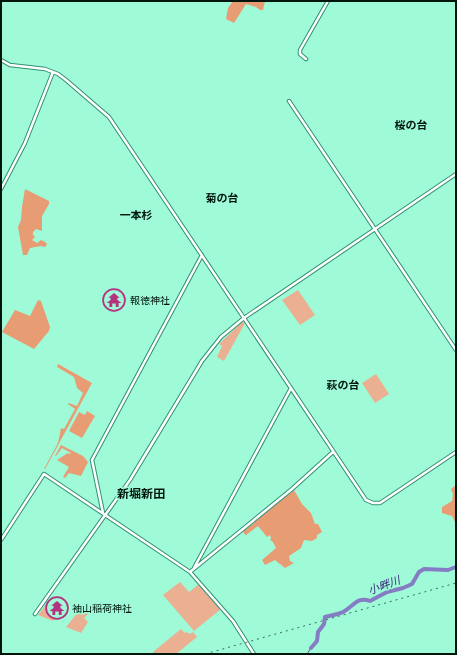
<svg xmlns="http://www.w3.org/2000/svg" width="457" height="655" font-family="'Roboto Condensed','Noto Sans JP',sans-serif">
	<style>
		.green { fill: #ebb092 }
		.forest { fill: #e89c74 }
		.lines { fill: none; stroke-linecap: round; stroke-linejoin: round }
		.stream { stroke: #5d5e8d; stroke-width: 1 }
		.river { stroke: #857dc4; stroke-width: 4 }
		.tertiary-casing { stroke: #319072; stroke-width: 4.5 }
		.tertiary { stroke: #fff; stroke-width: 2.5 }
		.rail { stroke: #3c6d5a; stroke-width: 1; stroke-dasharray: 2 4; stroke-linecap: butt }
		.labels { text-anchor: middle; stroke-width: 3; stroke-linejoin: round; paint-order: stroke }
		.poi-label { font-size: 10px; fill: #00160d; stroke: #9ffad8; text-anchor: start }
		.neighbourhood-label { font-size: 11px; font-weight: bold; fill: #00160d; stroke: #9ffad8 }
		.water-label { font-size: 11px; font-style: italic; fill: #39257a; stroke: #9ffad8 }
		.quarter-label { font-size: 12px; font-weight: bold; fill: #00160d; stroke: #9ffad8 }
	</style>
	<rect width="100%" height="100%" fill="#9ffad8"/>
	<!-- green -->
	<path class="green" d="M298,290L315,315L300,325L282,300Z
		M242,322L245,323L224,361L217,357L222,346L219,344Z
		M376,374L389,394L375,403L362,383Z
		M180,582L189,592L199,584L221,609L194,631L163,595Z
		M50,599L64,609L53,621L38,615Z
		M82,607L89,613L84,618L88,622L81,633L66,627Z
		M181,629L185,633L187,632L190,634L193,632L197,637L176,654H154L153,652Z"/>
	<!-- forest -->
	<path class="forest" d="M233,1H265L263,10H260L256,7L246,4L234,23L226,19L228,8Z
		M25,189L49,201V204L42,216V231L36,229L33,232V235L35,237L32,240L37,243L41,240L45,242L47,244L45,247L41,246L30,248L27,255H23L18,227L21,220L22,207Z
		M38,300L41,301L50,327L49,331L34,349L2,332L15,310L30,316Z
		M58,364L92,383L45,469H44L58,443L61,428L64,429L75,409L68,404L69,403L77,406L83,393L77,388L74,377L57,367Z
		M87,411L95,416L82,438L69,431L79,412L85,415Z
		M61,445L83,456L88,462L81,476L69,473L65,478L63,477L69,467L57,460L68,453L70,454L71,453L62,448L56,456H55Z
		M456,485V524L452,516L442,513V507L452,501L453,494L451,489Z
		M294,490L302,504L311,513L315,524H318L322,532L317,535V538L312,541L304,540L301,548L289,556L290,561L294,563L285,568L275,560L265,565L262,560L276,548L273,542L270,540L271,538L270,535L267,537L258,526L246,535H245L243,531L253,524L256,520Z"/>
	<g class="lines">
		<!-- stream -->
		<path class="stream" d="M307,654L311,648"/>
		<!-- river -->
		<path class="river" d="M311,648L317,641L318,632L324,624L325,617C331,615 337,615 343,612C354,606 357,596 370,601L387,592L403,588L412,584L419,572L424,569L448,570L456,567"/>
		<!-- tertiary casing -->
		<g class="tertiary-casing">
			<path id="tertiary" d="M306,59L300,54V50L328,1
				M1,60L10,65L45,69L58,74L66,80L109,117L366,500L373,503H380L456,452
				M289,101L456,350
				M1,189L25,143L53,72
				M103,513L92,460L202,255
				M1,540L44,474L190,572L233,621L254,654
				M194,568L291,388
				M190,572L292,489L333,452
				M35,614L130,480L202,361L221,337L244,318L456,174"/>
		</g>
		<!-- tertiary -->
		<use href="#tertiary" class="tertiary"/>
		<!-- rail -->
		<path class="rail" d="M205,654L456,583"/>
	</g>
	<!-- icons -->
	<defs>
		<g id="temple-ring" transform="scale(1.15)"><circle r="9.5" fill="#9ffad8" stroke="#b3337f" stroke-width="1.5"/><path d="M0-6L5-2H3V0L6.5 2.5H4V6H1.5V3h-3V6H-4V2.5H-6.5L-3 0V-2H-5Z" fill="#b3337f"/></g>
	</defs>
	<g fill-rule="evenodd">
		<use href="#temple-ring" x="114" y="300"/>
		<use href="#temple-ring" x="57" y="608"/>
	</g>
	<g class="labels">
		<!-- poi labels -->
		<g class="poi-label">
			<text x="130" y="304">報徳神社</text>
			<text x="72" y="612">袖山稲荷神社</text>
		</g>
		<!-- neighbourhood labels -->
		<g class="neighbourhood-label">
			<text x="411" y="129">桜の台</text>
			<text x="222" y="202">菊の台</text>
			<text x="136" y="219">一本杉</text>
			<text x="343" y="389">萩の台</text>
		</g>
		<!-- water labels -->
		<g class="water-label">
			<text transform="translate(384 585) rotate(-20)" y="4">小畔川</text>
		</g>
		<!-- quarter labels -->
		<g class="quarter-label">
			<text x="141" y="498">新堀新田</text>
		</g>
	</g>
	<!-- border -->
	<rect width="457" height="655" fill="none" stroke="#00160d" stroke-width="4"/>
</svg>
